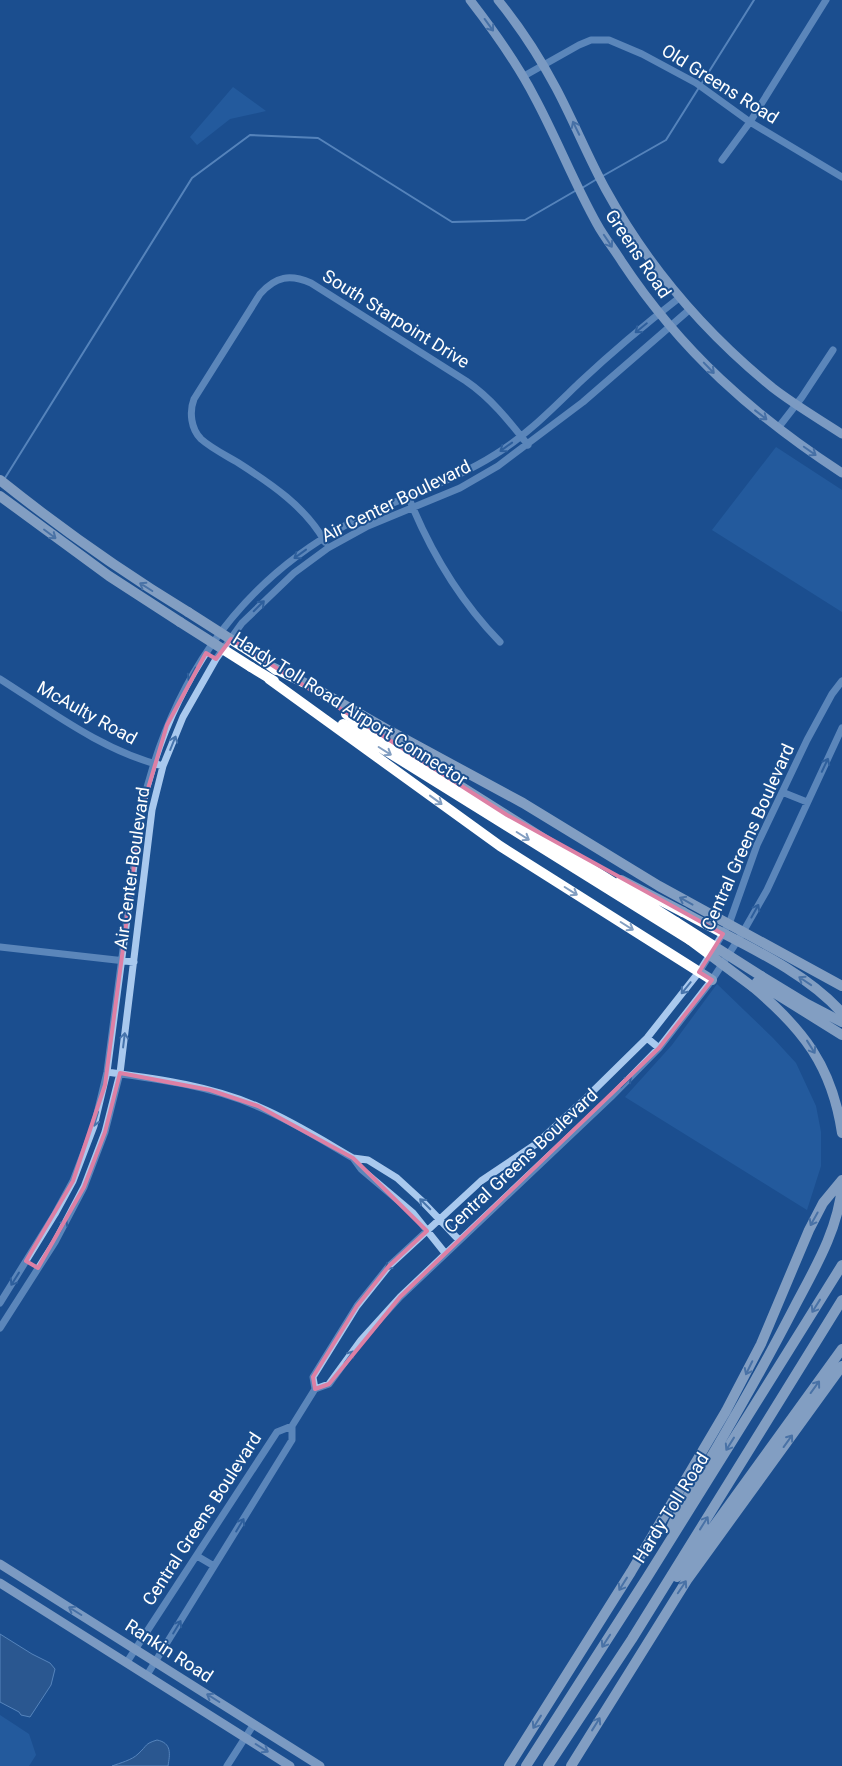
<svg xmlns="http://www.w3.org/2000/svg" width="842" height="1766" font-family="Roboto,sans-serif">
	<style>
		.green { fill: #2e69ad }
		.water { fill: #3c6290; stroke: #9cc4f0 }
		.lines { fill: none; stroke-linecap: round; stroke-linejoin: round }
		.stream { stroke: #9cc4f0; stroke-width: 2 }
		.minor { stroke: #a9c9ee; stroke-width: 7 }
		.major { stroke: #f0f6ff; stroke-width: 9 }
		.highway { stroke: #fff; stroke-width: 10 }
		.highway-bridge { stroke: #fff; stroke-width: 10 }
		.oneway { stroke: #7b9ac1 }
		.oneway2 { stroke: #4674ac }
		.oneway3 { stroke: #829ec1 }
		.marked { fill: none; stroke: #dd80a5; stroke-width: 4; stroke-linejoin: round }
		.labels { text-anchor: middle; stroke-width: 4; stroke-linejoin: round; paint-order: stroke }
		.street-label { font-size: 18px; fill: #fff; stroke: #1b4f8f }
	</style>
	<rect width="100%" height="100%" fill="#1b4f8f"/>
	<!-- green -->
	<path class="green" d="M233,87L266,111L230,119L197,145L190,137Z
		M776,447L842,490V612L712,530Z
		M717,984L773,1038L796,1063L816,1106L821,1132V1166L807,1210L625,1097L672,1045Z
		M0,1715L29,1734L36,1755L29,1766H0Z"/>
	<!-- water -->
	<path class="water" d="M0,1634L32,1654L50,1663L55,1669L51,1685L30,1717L21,1715L19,1712L0,1702Z
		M157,1740C172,1743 170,1754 168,1766H112C120,1763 132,1760 138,1754C148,1745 144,1744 157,1740Z"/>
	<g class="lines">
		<!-- stream -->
		<path class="stream" d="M601,177L666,140L754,0
			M582,188L597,179
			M5,478L192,178L250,135L318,138L452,222L525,220L575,191"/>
		<!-- minor -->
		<path class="minor" d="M524,76L579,45L591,40H609L642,54L696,83L750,122L842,177
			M722,160L750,122L826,0
			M778,428L802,397L833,350
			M408,496C430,551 459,600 500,642
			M325,542C306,507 270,483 237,462C225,455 211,448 201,439C191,429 189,412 194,399L260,294C276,276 290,274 311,283L466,381C491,398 509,421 528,445
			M0,679C52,712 103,751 163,766
			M782,792L807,802
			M0,947L134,962
			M647,1038L659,1048
			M107,1072C159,1079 212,1086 259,1107C292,1121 322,1140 353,1158L368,1160L397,1178L421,1200L459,1240
			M353,1158L361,1169L413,1213L445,1253
			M0,1303L55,1214L73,1181L94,1126L107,1072L141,812C168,689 233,586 346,525C394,499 449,484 496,454C527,435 553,408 579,383C611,353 644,325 679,298
			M0,1328L55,1242L84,1187L105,1132L120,1073L152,810L163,766L183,717L216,659L242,623L294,573L328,548L368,526L460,488L498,466L583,402L689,310
			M315,1389L313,1377L357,1306L389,1266L481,1181L536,1144L588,1096L647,1038L699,972L729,924L757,845L807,740L832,694L842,681
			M197,1556L214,1566
			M127,1662L277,1432L292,1426
			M147,1675L292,1440V1426L315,1389L329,1384L361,1340L400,1297L611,1097L659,1048L712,980L743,932L767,890L842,728
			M227,1766L254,1724"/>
		<!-- major -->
		<path class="major" d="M470,0C494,31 517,63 535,98C557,139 574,183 597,224C604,237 614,249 622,262C681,351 753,415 842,473
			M498,0C520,27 540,58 556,88C574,122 588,157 606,190C649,268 704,332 773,388C795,405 819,419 842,434
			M0,1564L320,1766
			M0,1583L290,1766"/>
		<!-- highway -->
		<path class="highway" d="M0,480C60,528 122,572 188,612
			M0,496L109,576L180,622
			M257,656L276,670
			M251,667L274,681
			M272,667L315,688L388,730L523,803L659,886L842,986
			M269,679L500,846L712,980
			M346,714L676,922
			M343,724L690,940
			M621,880L683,912
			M761,976L807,1004L842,1022
			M757,982L842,1035
			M753,987C803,1029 832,1066 842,1133
			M671,1528L680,1509C720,1443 759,1376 795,1306C815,1268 838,1230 842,1186
			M677,1577L842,1349
			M509,1766L631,1572L726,1411L761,1344L809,1230L823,1203L842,1180
			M526,1766L648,1576L842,1265
			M548,1766L632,1639L842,1300
			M571,1766L687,1580L842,1366"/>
		<!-- highway-bridge -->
		<path class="highway-bridge" d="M188,612L257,656
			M180,622L251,667
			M683,912C735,941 802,968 842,1013
			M676,922L761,976
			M690,940L753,987"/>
	</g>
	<!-- one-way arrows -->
	<defs><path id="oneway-shaft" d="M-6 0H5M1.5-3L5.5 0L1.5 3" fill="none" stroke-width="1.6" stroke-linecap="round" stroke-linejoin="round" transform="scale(1.25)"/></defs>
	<g class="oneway">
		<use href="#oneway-shaft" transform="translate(489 25) rotate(54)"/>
		<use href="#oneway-shaft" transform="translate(576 128) rotate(-116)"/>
		<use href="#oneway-shaft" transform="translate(608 241) rotate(56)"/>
		<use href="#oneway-shaft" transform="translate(709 368) rotate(46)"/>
		<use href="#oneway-shaft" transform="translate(761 415) rotate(38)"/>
		<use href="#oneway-shaft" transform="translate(810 451) rotate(35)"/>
		<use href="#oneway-shaft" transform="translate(75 1611) rotate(-148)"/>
		<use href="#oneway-shaft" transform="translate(213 1698) rotate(-148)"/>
		<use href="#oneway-shaft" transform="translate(262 1748) rotate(32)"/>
	</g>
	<g class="oneway2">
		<use href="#oneway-shaft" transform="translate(641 328) rotate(141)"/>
		<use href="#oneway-shaft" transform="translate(506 447) rotate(144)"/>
		<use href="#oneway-shaft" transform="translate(300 554) rotate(144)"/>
		<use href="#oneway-shaft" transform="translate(259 606) rotate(-45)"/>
		<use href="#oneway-shaft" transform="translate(192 674) rotate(120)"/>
		<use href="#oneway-shaft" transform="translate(173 743) rotate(-68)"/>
		<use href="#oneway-shaft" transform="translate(825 765) rotate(-65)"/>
		<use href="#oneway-shaft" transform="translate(755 911) rotate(-61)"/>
		<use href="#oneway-shaft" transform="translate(686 988) rotate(129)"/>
		<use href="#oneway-shaft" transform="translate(124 1040) rotate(-83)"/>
		<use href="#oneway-shaft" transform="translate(626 1082) rotate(-45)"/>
		<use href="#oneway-shaft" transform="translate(96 1119) rotate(106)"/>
		<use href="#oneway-shaft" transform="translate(425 1204) rotate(-135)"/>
		<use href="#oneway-shaft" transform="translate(63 1226) rotate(-61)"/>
		<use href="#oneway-shaft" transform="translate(391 1264) rotate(133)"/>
		<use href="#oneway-shaft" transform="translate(15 1279) rotate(122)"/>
		<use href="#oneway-shaft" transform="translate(349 1357) rotate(-54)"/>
		<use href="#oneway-shaft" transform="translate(240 1525) rotate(-59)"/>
		<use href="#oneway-shaft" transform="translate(177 1627) rotate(-59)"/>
	</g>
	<g class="oneway3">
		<use href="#oneway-shaft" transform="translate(50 534) rotate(37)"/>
		<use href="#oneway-shaft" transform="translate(146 587) rotate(-148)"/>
		<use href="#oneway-shaft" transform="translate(385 751) rotate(32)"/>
		<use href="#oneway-shaft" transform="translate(436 800) rotate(36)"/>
		<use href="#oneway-shaft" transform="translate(523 836) rotate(32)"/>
		<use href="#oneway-shaft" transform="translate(571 891) rotate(32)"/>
		<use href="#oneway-shaft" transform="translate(686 901) rotate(-151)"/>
		<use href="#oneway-shaft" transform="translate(627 926) rotate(32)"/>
		<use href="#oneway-shaft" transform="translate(805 981) rotate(-146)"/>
		<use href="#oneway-shaft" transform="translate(811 1047) rotate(58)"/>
		<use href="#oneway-shaft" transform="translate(814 1219) rotate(119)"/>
		<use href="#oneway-shaft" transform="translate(816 1306) rotate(122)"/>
		<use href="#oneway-shaft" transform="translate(749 1368) rotate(116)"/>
		<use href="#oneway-shaft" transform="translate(815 1387) rotate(-54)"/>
		<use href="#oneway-shaft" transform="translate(788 1441) rotate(-54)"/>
		<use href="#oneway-shaft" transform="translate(730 1444) rotate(122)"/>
		<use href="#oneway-shaft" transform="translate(704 1523) rotate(-58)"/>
		<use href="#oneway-shaft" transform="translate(623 1584) rotate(122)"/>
		<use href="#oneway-shaft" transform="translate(682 1587) rotate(-56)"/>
		<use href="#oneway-shaft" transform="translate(606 1641) rotate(123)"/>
		<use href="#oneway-shaft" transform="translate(537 1722) rotate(122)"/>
		<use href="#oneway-shaft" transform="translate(596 1724) rotate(-58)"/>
	</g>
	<!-- marked area -->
	<path d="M0 0H842V1766H0ZM231,639L507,815L723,934L699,972L712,980L659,1048L400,1297L329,1384L315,1389L313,1377L357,1306L389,1266L427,1231L353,1158L258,1106L210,1090L120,1073L105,1132L84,1187L38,1268L26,1261L73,1181L105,1085L141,812L167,725L206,653L216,659Z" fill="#1b4f8f" fill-opacity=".55" fill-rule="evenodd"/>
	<path class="marked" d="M231,639L507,815L723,934L699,972L712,980L659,1048L400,1297L329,1384L315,1389L313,1377L357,1306L389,1266L427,1231L353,1158L258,1106L210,1090L120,1073L105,1132L84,1187L38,1268L26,1261L73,1181L105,1085L141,812L167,725L206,653L216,659Z"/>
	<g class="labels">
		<!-- street labels -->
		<g class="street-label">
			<text transform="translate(720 84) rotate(32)" y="6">Old Greens Road</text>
			<text transform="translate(638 254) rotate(56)" y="6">Greens Road</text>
			<text transform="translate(396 319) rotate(32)" y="6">South Starpoint Drive</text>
			<text transform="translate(396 501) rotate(-26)" y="6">Air Center Boulevard</text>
			<text transform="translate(350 709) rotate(32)" y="6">Hardy Toll Road Airport Connector</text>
			<text transform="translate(87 713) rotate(29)" y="6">McAulty Road</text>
			<text transform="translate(748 837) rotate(-66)" y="6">Central Greens Boulevard</text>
			<text transform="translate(132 868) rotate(-82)" y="6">Air Center Boulevard</text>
			<text transform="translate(521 1161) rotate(-43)" y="6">Central Greens Boulevard</text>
			<text transform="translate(671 1508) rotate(-58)" y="6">Hardy Toll Road</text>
			<text transform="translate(202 1519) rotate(-57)" y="6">Central Greens Boulevard</text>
			<text transform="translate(169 1651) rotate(33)" y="6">Rankin Road</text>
		</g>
	</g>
</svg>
